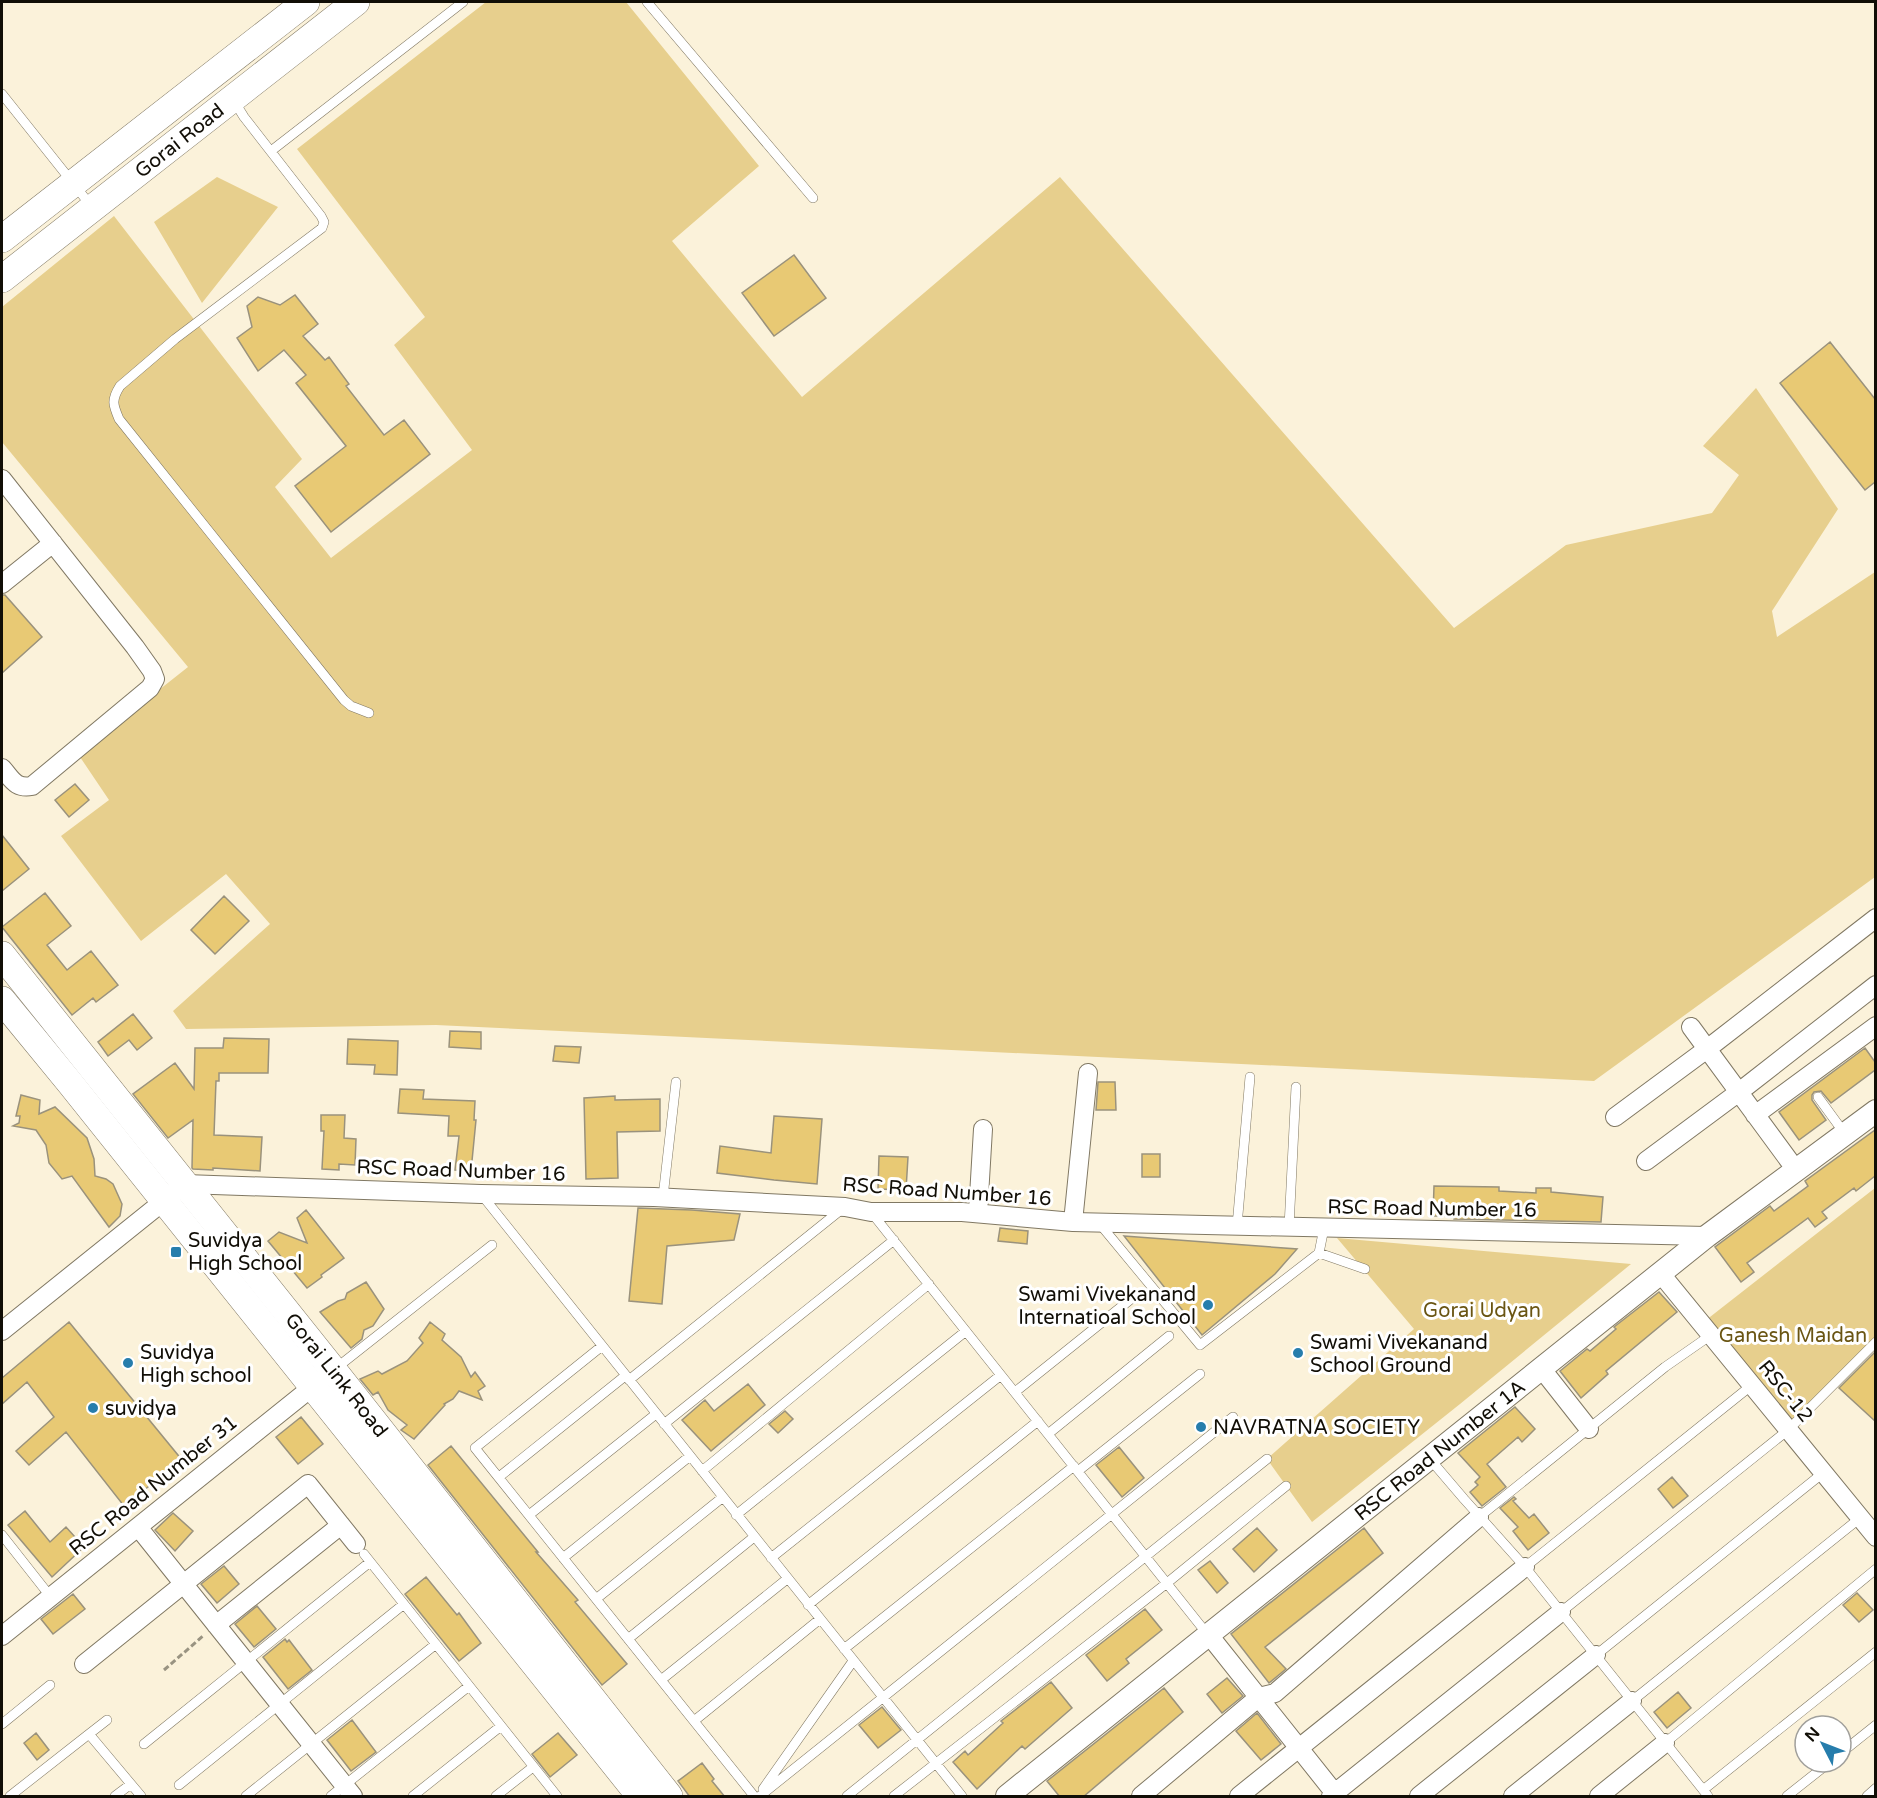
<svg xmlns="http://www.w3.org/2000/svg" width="1877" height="1798" font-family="'Varela Round',sans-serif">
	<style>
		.green { fill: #e7cf8d }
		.building { fill: #e8c974; stroke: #9a927c; stroke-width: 1.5 }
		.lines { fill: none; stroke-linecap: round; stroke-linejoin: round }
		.service-casing { stroke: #807863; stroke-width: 10 }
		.minor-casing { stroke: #807863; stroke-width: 20 }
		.tertiary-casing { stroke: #807863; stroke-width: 24 }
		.secondary-casing { stroke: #807863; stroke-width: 28 }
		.path { stroke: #999381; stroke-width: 3; stroke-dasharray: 6 3; stroke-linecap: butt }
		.service { stroke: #fff; stroke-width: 9 }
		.minor { stroke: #fff; stroke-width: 18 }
		.tertiary { stroke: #fff; stroke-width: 22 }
		.secondary { stroke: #fff; stroke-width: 27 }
		.poi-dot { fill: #267dac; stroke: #fff; stroke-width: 2 }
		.labels { text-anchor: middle; stroke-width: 6; stroke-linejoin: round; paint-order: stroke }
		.street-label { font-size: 20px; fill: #110e06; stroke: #fff }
		.poi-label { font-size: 20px; fill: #110e06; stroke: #fff; text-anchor: start }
		.park-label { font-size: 20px; fill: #6a5513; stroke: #fff }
	</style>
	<rect width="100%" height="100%" fill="#fbf2da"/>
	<!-- green -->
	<path class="green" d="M486,2H626L759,166L672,241L802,397L1060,177L1454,628L1566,545L1712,513L1739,475L1703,446L1756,388L1838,509L1772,611L1777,637L1875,572V877L1594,1081L436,1025L186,1029L173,1011L270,924L226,874L141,941L61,836L109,800L78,754L188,667L2,442V307L114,216L302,459L275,487L331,558L472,450L394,345L425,317L297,149Z
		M217,177L278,207L202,303L154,222Z
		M1875,1188V1342L1788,1430L1701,1324Z
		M1337,1238L1631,1264L1460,1404L1312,1522L1267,1459L1414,1329Z"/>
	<!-- building -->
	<path class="building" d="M794,255L826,298L774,336L742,293Z
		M295,295L318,324L303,336L325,360L329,357L349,384L346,386L384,435L404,420L430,454L331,532L295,486L346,446L296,383L306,375L284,350L258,371L237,338L252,327L247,306L258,297L280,305Z
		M1830,342L1875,399V482L1865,490L1780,383Z
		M2,595H5L42,637L2,673Z
		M75,784L89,800L69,817L55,800Z
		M2,835L29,869L2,891Z
		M45,893L71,926L47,945L67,970L91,951L118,985L96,1002L93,998L72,1015L2,927Z
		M224,896L249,921L215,954L191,930Z
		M133,1014L152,1038L137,1050L129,1040L108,1056L98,1042Z
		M450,1031L481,1032V1049L449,1047Z
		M224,1038L269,1039L268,1073H219V1081H216L214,1135L262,1137L260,1171L213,1168V1170L193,1169L192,1168L193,1120L168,1138L133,1094L175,1063L194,1089L195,1048H223Z
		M348,1039L398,1041L397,1075L374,1074L375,1065L347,1064Z
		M555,1046L581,1047L579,1063L553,1061Z
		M1865,1048L1875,1062V1070L1831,1103L1821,1091L1814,1092L1812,1095V1100L1826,1120L1799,1140L1779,1112Z
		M1098,1082H1115L1116,1110H1096Z
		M400,1089L424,1090L423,1099L475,1101L474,1120H476L471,1171L455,1170L459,1136H448L449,1116L398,1113Z
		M21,1095L40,1100L39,1114L55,1107L87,1138L94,1159L95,1176L106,1179L113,1184L122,1204L120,1216L109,1227L72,1176L62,1179L49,1163L46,1145L36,1130L13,1126L19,1123L20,1116H16Z
		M615,1096V1100L660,1099V1131L617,1132L618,1178L586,1179L584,1098Z
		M321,1115H345L344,1138L356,1139L355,1165L339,1164V1170L322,1169L324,1131H321Z
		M774,1116L822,1119L817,1184L774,1180L717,1173L720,1146L771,1153Z
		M1875,1130V1176L1856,1191L1854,1188L1822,1212L1827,1218L1815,1227L1808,1218L1747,1263L1754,1272L1741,1282L1715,1247L1770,1206L1774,1211L1808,1186L1805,1181Z
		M1142,1154H1160V1177H1142Z
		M879,1156L908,1157L906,1190L878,1189Z
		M1434,1186L1499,1187V1191L1536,1193V1188H1551V1192L1603,1197L1601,1222L1454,1219V1216H1433Z
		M638,1208L692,1210L740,1214L734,1240L667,1246L662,1304L629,1301Z
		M306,1210L344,1258L321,1275L322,1277L307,1288L268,1241L279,1232L307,1243L297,1218Z
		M1000,1228L1028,1231L1027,1244L998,1241Z
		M1124,1236L1297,1249L1275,1274L1202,1335Z
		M366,1282L384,1309L373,1326L364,1330L362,1339L351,1348L320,1312L338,1301L345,1299L347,1293Z
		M1659,1292L1677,1312L1606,1371L1608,1374L1581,1398L1560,1371L1587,1349L1590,1351L1616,1329L1614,1327Z
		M69,1322L182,1460L124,1506L66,1432L29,1465L16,1451L54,1417L27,1382L2,1404V1378Z
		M430,1322L445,1334L442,1340L461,1357L471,1377L475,1372L485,1386L478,1391L482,1400L459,1391L453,1399L444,1404L445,1405L414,1439L401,1430L407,1425L388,1410L378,1392L373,1395L360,1379L378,1371L382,1374L407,1361L423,1343L419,1338Z
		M1875,1352V1421L1839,1388Z
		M748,1384L765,1405L711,1451L682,1420L705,1400L714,1411Z
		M1515,1407L1535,1429L1522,1442L1518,1437L1487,1464L1506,1487L1482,1506L1470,1492L1478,1485L1475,1482L1480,1477L1458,1453Z
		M785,1411L793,1419L778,1433L769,1424Z
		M301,1417L323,1444L298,1464L276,1437Z
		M451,1446L538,1552H536L578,1600L575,1602L627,1664L602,1685L428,1465Z
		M1119,1447L1144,1478L1122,1497L1096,1465Z
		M1672,1477L1688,1496L1673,1508L1658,1489Z
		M1514,1497L1516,1499L1513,1501L1529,1518L1534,1514L1549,1533L1528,1550L1513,1531L1518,1527L1500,1508Z
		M25,1511L50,1542L66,1527L84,1547L52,1577L8,1525Z
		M173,1513L193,1531L175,1551L155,1530Z
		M1257,1528L1277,1550L1254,1572L1233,1549Z
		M1364,1528L1383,1553L1265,1647L1286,1669L1269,1683L1231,1634Z
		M1210,1561L1228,1583L1217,1593L1198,1570Z
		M224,1566L239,1584L217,1603L201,1584Z
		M426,1577L457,1615L459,1613L481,1643L459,1661L405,1594Z
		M1857,1593L1873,1610L1859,1622L1843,1605Z
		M73,1594L85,1609L53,1634L41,1619Z
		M257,1606L276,1629L254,1647L235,1624Z
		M1145,1609L1162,1630L1126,1659L1129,1663L1107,1681L1086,1655Z
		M285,1639L287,1642L289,1640L312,1670L288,1689L263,1657Z
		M1227,1678L1243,1696L1222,1713L1207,1694Z
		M1051,1682L1072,1708L1025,1749L1022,1746L977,1789L953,1762L965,1751L968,1755L1003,1723L1001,1721Z
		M1164,1688L1183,1712L1083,1797H1060L1047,1781Z
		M1678,1692L1691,1708L1667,1728L1654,1712Z
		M882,1707L901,1730L878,1748L859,1725Z
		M1257,1713L1281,1744L1261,1760L1236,1731Z
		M352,1720L376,1752L351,1771L327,1740Z
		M36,1733L49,1750L37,1760L24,1743Z
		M558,1733L577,1755L550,1777L532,1754Z
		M702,1763L714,1779L712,1781L725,1797H690L678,1781Z"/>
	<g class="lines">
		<!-- service casing -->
		<g class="service-casing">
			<path id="service" d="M647,2L813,198
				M2,94L92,207
				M234,101L244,117L321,216L324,222L322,228L175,339L120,386C111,400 113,405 119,419L344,700L351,706L369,713
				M271,151L463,2
				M1818,1097L1845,1134
				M481,1194L962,1796
				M663,1197L676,1082
				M871,1212L1208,1635
				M1099,1223L1200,1345L1319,1253L1324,1228
				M1237,1226L1250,1077
				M1289,1227L1296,1087
				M1319,1253L1365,1269
				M602,1346L475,1448L754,1796
				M335,1369L492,1245
				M629,1380L842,1209
				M1015,1392L1136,1295
				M664,1424L894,1240
				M1048,1434L1169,1336
				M1429,1458L1464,1499L1525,1567L1708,1796
				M702,1471L929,1284
				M1078,1471L1200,1374
				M499,1477L625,1376
				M529,1515L656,1414
				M736,1515L966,1331
				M1479,1517L1665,1367L1711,1335
				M2,1535L50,1596
				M364,1554L557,1796
				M563,1558L690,1456
				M771,1558L1001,1375
				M1525,1567L1752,1385
				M596,1599L723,1497
				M808,1605L1038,1421
				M1561,1612L1788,1430L1876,1342
				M628,1639L754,1537
				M844,1649L1074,1466
				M1596,1655L1823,1473
				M661,1680L787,1579
				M1632,1701L1860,1518
				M107,1720L89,1734L141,1796
				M694,1721L820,1619
				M2,1724L50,1685
				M1665,1743L1876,1569
				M144,1744L370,1562
				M1841,1753L1876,1725
				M179,1785L404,1604
				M763,1789L853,1661
				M1703,1790L1876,1652
				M10,1796L89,1734
				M115,1796L131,1784
				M246,1796L436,1644
				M331,1796L469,1686
				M413,1796L501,1726
				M496,1796L533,1767
				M760,1796L1233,1417
				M847,1796L1267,1459
				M894,1796L1167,1583L1286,1486
				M1787,1796L1830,1762
				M1867,1796L1876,1788"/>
		</g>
		<!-- minor casing -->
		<g class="minor-casing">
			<path id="minor" d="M2,479L135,647L152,671L155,679L150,688L32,786C15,789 12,779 2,768
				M2,584L53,543
				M1691,1027L1796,1170
				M1755,1115L1876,1026
				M1615,1117L1707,1049L1876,918
				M1646,1161L1739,1092L1876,985
				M978,1213L983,1129
				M1073,1222L1088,1073
				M1661,1274L1876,1537
				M2,1331L185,1184L481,1194L654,1197L845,1207L871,1212H962L1073,1222L1707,1236
				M1541,1368L1589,1429
				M138,1527L353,1796
				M216,1625L341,1525
				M1209,1635L1337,1796
				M2,1636L321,1380
				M84,1664L308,1484L356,1544
				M1141,1796L1259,1697L1275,1693L1479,1517
				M1239,1796L1525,1567
				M1331,1796L1561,1612
				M1419,1796L1596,1655
				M1513,1796L1632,1701
				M1599,1796L1665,1743"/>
		</g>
		<!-- tertiary casing -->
		<g class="tertiary-casing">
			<g id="tertiary">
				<path id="s1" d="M1007,1796L1707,1236L1876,1111"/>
			</g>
		</g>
		<!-- secondary casing -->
		<g class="secondary-casing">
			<g id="secondary">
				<path d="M2,239L306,2"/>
				<path id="s2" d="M2,279L356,2"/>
				<path id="s3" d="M2,955L334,1371L669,1796"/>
				<path d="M2,1000L70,1083L640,1796"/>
			</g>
		</g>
		<!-- path -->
		<path class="path" d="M164,1670L203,1636"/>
		<!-- service -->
		<use href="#service" class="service"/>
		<!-- minor -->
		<use href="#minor" class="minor"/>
		<!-- tertiary -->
		<use href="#tertiary" class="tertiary"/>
		<!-- secondary -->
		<use href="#secondary" class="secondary"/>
	</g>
	<!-- markers -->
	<g class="poi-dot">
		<rect x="170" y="1246" width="12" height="12" rx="3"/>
		<circle cx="1208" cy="1305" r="6"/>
		<circle cx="1298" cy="1353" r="6"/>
		<circle cx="128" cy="1363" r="6"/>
		<circle cx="93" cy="1408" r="6"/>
		<circle cx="1201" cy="1427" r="6"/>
	</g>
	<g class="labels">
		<!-- street labels -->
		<g class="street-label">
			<text dy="7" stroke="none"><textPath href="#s2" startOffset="225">Gorai Road</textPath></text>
			<text transform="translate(461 1170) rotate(2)" y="7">RSC Road Number 16</text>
			<text transform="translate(947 1191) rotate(4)" y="7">RSC Road Number 16</text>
			<text transform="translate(1432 1208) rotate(1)" y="7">RSC Road Number 16</text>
			<text dy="7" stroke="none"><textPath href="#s3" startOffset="537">Gorai Link Road</textPath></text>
			<text transform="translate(1786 1391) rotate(51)" y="7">RSC-12</text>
			<text dy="7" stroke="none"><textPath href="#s1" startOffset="554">RSC Road Number 1A</textPath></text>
			<text transform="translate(153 1485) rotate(-39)" y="7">RSC Road Number 31</text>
		</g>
		<!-- poi labels -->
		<g class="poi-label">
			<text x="188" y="1247">Suvidya<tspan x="188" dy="23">High School</tspan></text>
			<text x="1196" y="1301" text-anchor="end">Swami Vivekanand<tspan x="1196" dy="23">Internatioal School</tspan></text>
			<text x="1310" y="1349">Swami Vivekanand<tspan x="1310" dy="23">School Ground</tspan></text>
			<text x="140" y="1359">Suvidya<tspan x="140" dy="23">High school</tspan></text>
			<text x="105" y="1415">suvidya</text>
			<text x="1213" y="1434">NAVRATNA SOCIETY</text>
		</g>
		<!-- park labels -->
		<g class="park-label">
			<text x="1482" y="1317">Gorai Udyan</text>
			<text x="1793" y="1342">Ganesh Maidan</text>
		</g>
	</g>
	<!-- border -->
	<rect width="1877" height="1798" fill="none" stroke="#110e06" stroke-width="6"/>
	<!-- north arrow -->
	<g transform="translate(1823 1744) rotate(312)"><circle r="28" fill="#ffffff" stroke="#a09f9b" stroke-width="1.5"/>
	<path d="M0-4.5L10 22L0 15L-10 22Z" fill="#267dac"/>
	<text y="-9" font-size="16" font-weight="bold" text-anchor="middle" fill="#110e06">N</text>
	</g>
</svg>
